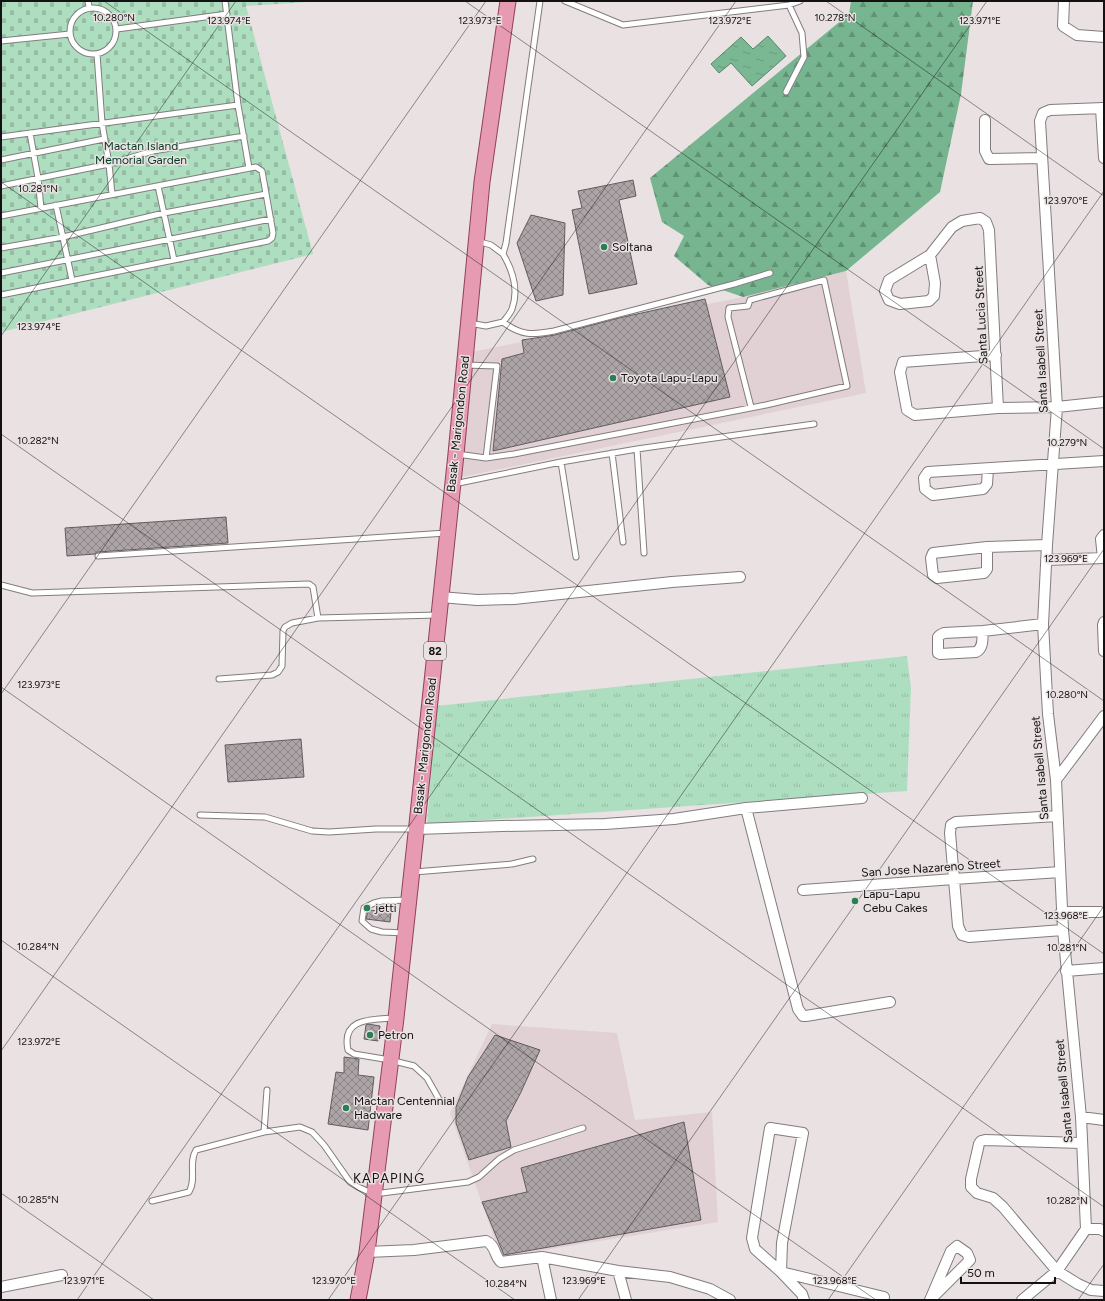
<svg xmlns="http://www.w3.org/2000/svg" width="1105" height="1301" font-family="Figtree,sans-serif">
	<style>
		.built { fill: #e1d1d4 }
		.grass { fill: url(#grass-tufts) }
		.forest { fill: url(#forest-firs) }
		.cemetery { fill: url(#cemetery-stones) }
		.water { fill: url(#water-ripples); stroke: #5a866c }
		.building { fill: url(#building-cross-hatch); stroke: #635c5e }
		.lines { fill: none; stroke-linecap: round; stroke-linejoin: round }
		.service-casing { stroke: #837c7d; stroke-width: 7 }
		.minor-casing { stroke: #837c7d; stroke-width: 12 }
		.primary-casing { stroke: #924058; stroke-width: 17 }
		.service { stroke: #fff; stroke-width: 5 }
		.minor { stroke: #fff; stroke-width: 10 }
		.primary { stroke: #e79bb2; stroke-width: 15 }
		.ticks { fill: none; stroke: #131111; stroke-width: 1; stroke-opacity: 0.45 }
		.poi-dot { fill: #287f54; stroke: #e9e1e2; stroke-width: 1.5 }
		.labels { text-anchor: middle; stroke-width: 3; stroke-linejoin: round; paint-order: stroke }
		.shield { fill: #e9e1e2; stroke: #534f50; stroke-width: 1 }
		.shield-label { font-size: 11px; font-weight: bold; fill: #131111 }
		.park-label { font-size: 12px; fill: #053a22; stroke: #e9e1e2 }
		.poi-label { font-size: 12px; fill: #131111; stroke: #e9e1e2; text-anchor: start }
		.street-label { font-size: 12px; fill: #131111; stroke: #e9e1e2 }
		.neighbourhood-label { font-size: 13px; letter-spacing: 1px; fill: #131111; stroke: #e9e1e2 }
		.ticks-label { font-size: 10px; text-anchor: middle; fill: #131111; stroke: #e9e1e2; stroke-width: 3; stroke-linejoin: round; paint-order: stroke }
	</style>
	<defs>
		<pattern id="grass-tufts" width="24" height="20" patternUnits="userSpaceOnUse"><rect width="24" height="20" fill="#aedec0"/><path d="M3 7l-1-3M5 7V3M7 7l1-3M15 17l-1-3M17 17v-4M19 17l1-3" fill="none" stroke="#95bda4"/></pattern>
		<pattern id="forest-firs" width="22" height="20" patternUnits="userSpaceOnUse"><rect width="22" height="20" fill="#76b590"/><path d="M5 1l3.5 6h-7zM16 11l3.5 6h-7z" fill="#609274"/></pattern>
		<pattern id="cemetery-stones" width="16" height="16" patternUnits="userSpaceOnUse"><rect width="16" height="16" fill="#aedec0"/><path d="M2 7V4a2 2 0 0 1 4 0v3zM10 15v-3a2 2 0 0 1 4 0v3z" fill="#95bda4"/></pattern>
		<pattern id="water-ripples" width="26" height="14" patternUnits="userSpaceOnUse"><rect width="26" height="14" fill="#79b893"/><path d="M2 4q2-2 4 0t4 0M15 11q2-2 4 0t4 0" fill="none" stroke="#689d7e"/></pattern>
		<pattern id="building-cross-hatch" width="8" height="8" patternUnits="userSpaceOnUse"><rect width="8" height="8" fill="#aca4a6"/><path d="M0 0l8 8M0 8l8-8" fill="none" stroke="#8b8486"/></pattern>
	</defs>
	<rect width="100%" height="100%" fill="#e9e1e2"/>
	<!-- built -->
	<path class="built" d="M846,271L866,393L462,477L472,352L743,297Z
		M492,1024L617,1033L635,1120L712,1112L718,1222L501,1257L450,1113Z"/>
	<!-- grass -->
	<path class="grass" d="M907,656L911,688L907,791L427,824L436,706Z"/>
	<!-- forest -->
	<path class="forest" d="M851,1H973L961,94L940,192L846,271L743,297L708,285L674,256L684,236L662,222L650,178L849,14Z"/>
	<!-- cemetery -->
	<path class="cemetery" d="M1,1H308V2L246,6L313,254L1,332Z"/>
	<!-- water -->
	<path class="water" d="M768,36L786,56L752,86L731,63L719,73L711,64L741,37L753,49Z"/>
	<!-- building -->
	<path class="building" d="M633,180L636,196L619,200L637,284L589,294L572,210L582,208L578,191Z
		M531,215L565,223L563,295L536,301L517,243Z
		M705,299L730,397L493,451L502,359L524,353L522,340L555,335L619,318Z
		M226,517L228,543L98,552L95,554L67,556L65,528Z
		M301,739L304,777L228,782L225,745Z
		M369,910L391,912L390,922L366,919L368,911Z
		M368,1024L380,1026L378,1041L364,1039L366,1025Z
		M495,1035L540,1050L521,1092L506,1121L511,1147L469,1160L456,1123V1107L468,1077Z
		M344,1057L359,1059L358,1075L374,1077L368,1130L328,1124L336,1072L344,1073Z
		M684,1122L701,1220L504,1255L482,1202L527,1192L521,1168Z"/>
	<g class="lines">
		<!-- service casing -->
		<g class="service-casing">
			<path id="service" d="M88,1L89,7
				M225,1L238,105L249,168
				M565,1L623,25L789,5L802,33L804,57L786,92
				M789,5L800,1
				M70 31a23 23 0 1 1 46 0a23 23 0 1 1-46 0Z
				M117,29L227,14
				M1,41L70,34
				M97,54L102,123L109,164L112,194
				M30,133L38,178L41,208
				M1,137L238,105
				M1,160L104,139
				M1,186L109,164L153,151L244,136
				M158,186L174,260
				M56,205L72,280
				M1,216L256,167L262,171L273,233L272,238L268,241L1,295
				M477,241L491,245L503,254
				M1,248L63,237L164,213L266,194
				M1,273L271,219
				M503,322C521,336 533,335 554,331L734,284L770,273
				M469,323L486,326L503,322C506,318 510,314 512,309C519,290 513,271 503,254L506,243L540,1
				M637,449L644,553
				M612,453L623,542
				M457,454L486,458L497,366L465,365
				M486,458L514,454L766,405L847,386L824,280L750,300L748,306L729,308L728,317L751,407
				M561,462L576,557
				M454,484L561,462L637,449L814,424
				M98,556L446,533
				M1,585L32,593L309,584L313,587L318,618
				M219,679L272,675L278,672L282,666L283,631L285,627L292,623L318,618L438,615
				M200,815L265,817L312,831L329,832L376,829H415
				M414,872L512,864L533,859
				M405,933L382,932L371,929L362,921L364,908L374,903L382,901L407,900
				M394,1018C372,1020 341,1017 348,1050L354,1054L390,1060L414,1066L427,1078L440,1101
				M264,1132L267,1090
				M152,1201L189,1192C197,1179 188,1163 196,1150L264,1132L300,1127L312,1132L324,1145L350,1182L358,1187L374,1194L468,1182L479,1177L499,1159L514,1150L583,1128"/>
		</g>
		<!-- minor casing -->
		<g class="minor-casing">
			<path id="minor" d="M1064,1L1063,26L1077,35L1104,37
				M1101,108L1104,158
				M985,120V151L989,159L1041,158
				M930,255L935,283L934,296L929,301L900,304L889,300L885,291L889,280L930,255L952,227L962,221L980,218L986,222L989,230L998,408
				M996,355L903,362L900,372L907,410L915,415L998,408L1057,407L1104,402
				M988,469L987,484L983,489L933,495L925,489L924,478L928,472L1104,461
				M987,547V569L984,573L937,578L933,575L931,558L933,553L987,547L1047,545
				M1103,558L1101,539L1104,535
				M1046,560L1104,558
				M440,597L477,600L514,599L672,582L740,577
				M1104,622L1103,625L1104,651
				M983,631C982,638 984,648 976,652L940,654L938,653V637L940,635L944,633L983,631L1043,624
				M1056,780L1104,716
				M746,808L798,1009L803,1016H806L890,1002
				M1057,816L956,822L951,825L950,833L958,926L962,935L969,937L1063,930
				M417,829L502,826L605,824L674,819L746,808L862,798
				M803,890L954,879L1060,872
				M1061,912H1100
				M1066,971L1104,968
				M1081,1117L1104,1120
				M1081,1143L985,1140L981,1141L979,1144L971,1179V1187L977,1193L993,1198L1003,1207L1057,1271L1078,1284L1091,1290L1104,1291
				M1086,1229H1100L1104,1231
				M957,1246L967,1253L970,1260L930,1300L951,1251Z
				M367,1252L414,1250L486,1241C496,1245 494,1256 501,1262L542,1257L618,1271L670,1277L710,1289L730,1300
				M542,1257L551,1300
				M618,1271L626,1300
				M1,1287L62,1275
				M804,1300L802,1294L781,1272L782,1243L803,1133L770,1128L752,1238L755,1249L781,1272L884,1297
				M1022,1300L1057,1271L1086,1229L1081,1117L1063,930L1056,780L1048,714L1043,624L1047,545L1057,407L1040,121L1043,113L1050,110L1104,108"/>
		</g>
		<!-- primary casing -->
		<g class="primary-casing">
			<path id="primary" d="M358,1300L367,1252L396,1018L417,824L456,454L482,182L508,1"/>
		</g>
		<!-- service -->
		<use href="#service" class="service"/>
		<!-- minor -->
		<use href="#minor" class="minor"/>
		<!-- primary -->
		<use href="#primary" class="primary"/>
	</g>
	<!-- ticks -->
	<path class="ticks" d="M104,1L1104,701M465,1L1104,449M826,1L1104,196M1,182L1104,954M1,336L236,1M1,434L1104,1207M1,687L876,1300M1,694L486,1M1,940L515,1300M1,1051L736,1M1,1193L154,1300M77,1300L987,1M328,1300L1104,191M578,1300L1104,549M828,1300L1104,906M1078,1300L1104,1264"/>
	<!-- markers -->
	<g class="poi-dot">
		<circle cx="604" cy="247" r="4"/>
		<circle cx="613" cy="378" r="4"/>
		<circle cx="855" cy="901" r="4"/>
		<circle cx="367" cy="908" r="4"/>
		<circle cx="370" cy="1035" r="4"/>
		<circle cx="346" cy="1108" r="4"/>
	</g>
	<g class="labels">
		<!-- shield labels -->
		<rect class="shield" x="424" y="642" width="22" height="18" rx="3"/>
		<g class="shield-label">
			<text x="435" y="655">82</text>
		</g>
		<!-- park labels -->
		<g class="park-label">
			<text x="141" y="150">Mactan Island<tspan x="141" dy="14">Memorial Garden</tspan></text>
		</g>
		<!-- poi labels -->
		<g class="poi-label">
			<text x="612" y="251">Soltana</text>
			<text x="621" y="382">Toyota Lapu-Lapu</text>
			<text x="863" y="898">Lapu-Lapu<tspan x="863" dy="14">Cebu Cakes</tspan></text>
			<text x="375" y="912">jetti</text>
			<text x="378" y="1039">Petron</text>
			<text x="354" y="1105">Mactan Centennial<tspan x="354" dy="14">Hadware</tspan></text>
		</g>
		<!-- street labels -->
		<g class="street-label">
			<text transform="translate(981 315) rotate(-93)" y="4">Santa Lucia Street</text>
			<text transform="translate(1041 361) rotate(-93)" y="4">Santa Isabell Street</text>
			<text transform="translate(458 424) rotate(-84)" y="4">Basak - Marigondon Road</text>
			<text transform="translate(425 746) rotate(-84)" y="4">Basak - Marigondon Road</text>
			<text transform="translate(1040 768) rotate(-95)" y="4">Santa Isabell Street</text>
			<text transform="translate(931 868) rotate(-4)" y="4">San Jose Nazareno Street</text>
			<text transform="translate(1064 1091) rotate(-95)" y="4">Santa Isabell Street</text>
		</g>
		<!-- neighbourhood labels -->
		<g class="neighbourhood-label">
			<text x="389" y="1183">KAPAPING</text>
		</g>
	</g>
	<g class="ticks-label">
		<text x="114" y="21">10.280°N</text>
		<text x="835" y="21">10.278°N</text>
		<text x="229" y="24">123.974°E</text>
		<text x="480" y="24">123.973°E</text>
		<text x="730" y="24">123.972°E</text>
		<text x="980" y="24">123.971°E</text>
		<text x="38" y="192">10.281°N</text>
		<text x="1066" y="204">123.970°E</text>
		<text x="39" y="330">123.974°E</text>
		<text x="38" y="444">10.282°N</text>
		<text x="1067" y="446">10.279°N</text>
		<text x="1066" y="562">123.969°E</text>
		<text x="39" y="688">123.973°E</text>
		<text x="1067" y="698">10.280°N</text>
		<text x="1066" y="919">123.968°E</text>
		<text x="38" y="950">10.284°N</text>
		<text x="1067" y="951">10.281°N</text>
		<text x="39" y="1045">123.972°E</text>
		<text x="38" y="1203">10.285°N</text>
		<text x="1067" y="1204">10.282°N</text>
		<text x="84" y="1284">123.971°E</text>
		<text x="334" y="1284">123.970°E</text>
		<text x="584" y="1284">123.969°E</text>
		<text x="835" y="1284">123.968°E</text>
		<text x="506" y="1287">10.284°N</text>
	</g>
	<!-- border -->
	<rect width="1105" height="1301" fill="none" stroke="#131111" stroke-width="4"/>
	<!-- scale -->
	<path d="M961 1277v6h94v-6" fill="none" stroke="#131111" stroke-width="2"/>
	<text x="967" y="1277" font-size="12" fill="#131111" stroke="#e9e1e2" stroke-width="3" paint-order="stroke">50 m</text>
</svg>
